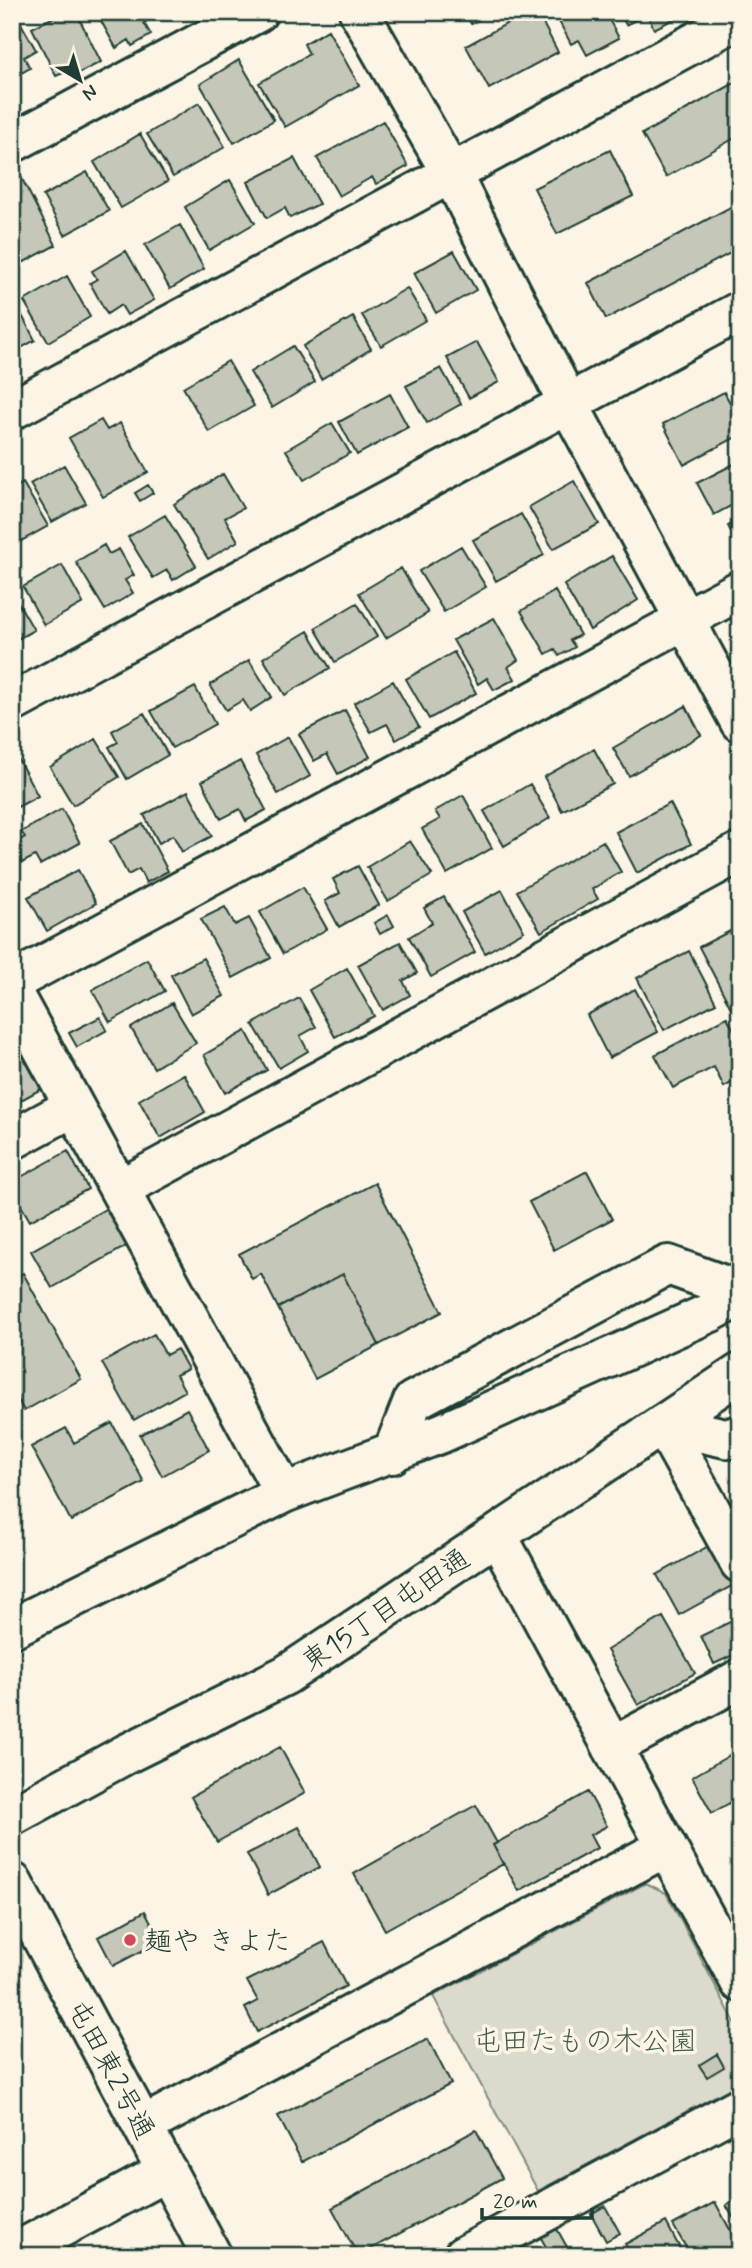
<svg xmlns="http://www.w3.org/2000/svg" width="752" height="2268" font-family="Mynerve,'Klee One',sans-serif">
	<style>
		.green { fill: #dcdacc; stroke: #7e8c80; stroke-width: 2 }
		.building { fill: #c5c7b9; stroke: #1f3d34; stroke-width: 2 }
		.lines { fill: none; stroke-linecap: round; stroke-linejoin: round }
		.minor-casing { stroke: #1f3d34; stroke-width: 44 }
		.minor { stroke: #fcf5e5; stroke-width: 38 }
		.poi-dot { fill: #d1495b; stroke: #fcf5e5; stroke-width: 2.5 }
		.labels { text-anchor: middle; stroke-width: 7; stroke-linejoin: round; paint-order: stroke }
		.street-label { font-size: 28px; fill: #1f3d34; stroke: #fcf5e5 }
		.poi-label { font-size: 28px; fill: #1f3d34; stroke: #fcf5e5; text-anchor: start }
		.park-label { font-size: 28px; fill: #455c52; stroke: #fcf5e5 }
	</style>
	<rect width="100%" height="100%" fill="#fcf5e5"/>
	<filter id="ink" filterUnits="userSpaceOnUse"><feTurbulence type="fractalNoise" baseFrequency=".0143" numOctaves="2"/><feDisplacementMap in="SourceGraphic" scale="14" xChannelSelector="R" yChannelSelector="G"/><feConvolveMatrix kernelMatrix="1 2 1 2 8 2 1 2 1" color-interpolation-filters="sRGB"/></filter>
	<g filter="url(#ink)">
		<!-- green -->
		<path class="green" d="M646,1883L666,1893L740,2032V2083L538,2191L433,1996Z"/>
		<!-- building -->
		<path class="building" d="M64,12H76L101,62L71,77L68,71L56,76L32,28Z
			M96,12H161V13L144,23L151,35L132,46L129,40L116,48Z
			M465,12H493L471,24Z
			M528,12H537L558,52L489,89L466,46Z
			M554,12H605L619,38L587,55L579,40L571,44Z
			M619,12H671L674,19L654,29L647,14L626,25Z
			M19,20L36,50L24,57L30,68L12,78V24Z
			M328,30L359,85L285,127L259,83L309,54L304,44Z
			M239,60L274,120L234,143L200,84Z
			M740,80V135L666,177L642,134Z
			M199,103L225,147L173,177L147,134Z
			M383,121L408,166L376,184L372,177L339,196L317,158Z
			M140,134L168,181L121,208L94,162Z
			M610,150L633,196L557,234L534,188Z
			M294,158L319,204L290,218L285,208L267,218L248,182Z
			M18,171L56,245L13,268L12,174Z
			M87,172L109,211L65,235L43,196Z
			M230,180L255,223L209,250L185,207Z
			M740,202V248L606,319L588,283Z
			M180,225L204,269L170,289L145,245Z
			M126,251L154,300L127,315L121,305L107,314L90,283L97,279L92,271Z
			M454,251L476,290L436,313L414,273Z
			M67,276L90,317L48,342L24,301Z
			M407,288L426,320L381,346L362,315Z
			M17,306L35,340L12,353V309Z
			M353,317L371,349L321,379L303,346Z
			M477,342L499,382L469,398L447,358Z
			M293,346L315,382L272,408L250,372Z
			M228,361L254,406L209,432L183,387Z
			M441,368L461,404L427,423L406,386Z
			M724,392L740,420V435L684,465L663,424Z
			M390,394L408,427L357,455L339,422Z
			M101,420L107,430L120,423L148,472L103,497L69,438Z
			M332,423L350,453L304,480L286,450Z
			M740,461V501L714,515L697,483Z
			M64,465L86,503L52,522L30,484Z
			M223,474L243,508L225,518L238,541L208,559L174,504Z
			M574,481L599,524L553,549L529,507Z
			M23,483L48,526L12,546V489Z
			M148,485L153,493L140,501L135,493Z
			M521,514L544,555L496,581L473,540Z
			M165,515L196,566L173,580L167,570L153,578L128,537Z
			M740,520V549L728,526Z
			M104,545L109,554L119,549L134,575L125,580L133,593L105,610L76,562Z
			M461,546L486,587L444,612L419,571Z
			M612,556L638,600L590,630L564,585Z
			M62,565L83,603L44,625L23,587Z
			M401,568L428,613L386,638L359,593Z
			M555,591L580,635L570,640L575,647L559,656L555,649L546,654L521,611Z
			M12,592L34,630L12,642Z
			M357,603L377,637L335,662L315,628Z
			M494,618L518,660L508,667L515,679L494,690L487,678L478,684L453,640Z
			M308,631L330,668L285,695L263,658Z
			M454,652L476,693L429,719L406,679Z
			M249,660L272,697L250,711L243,700L226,710L210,685Z
			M393,681L419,727L396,740L387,724L371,732L354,703Z
			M195,687L215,724L172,748L151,711Z
			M686,706L701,735L629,776L613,748Z
			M345,710L370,757L338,774L327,754L314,761L299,734Z
			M144,713L168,755L127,779L109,747L118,742L112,731Z
			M288,737L310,776L278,794L256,755Z
			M96,739L119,777L73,805L50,767Z
			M594,749L613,784L562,811L544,777Z
			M18,759L38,796L12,810V762Z
			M240,761L266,810L246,821L240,809L221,819L202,781Z
			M530,784L550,818L504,846L484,811Z
			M188,791L212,836L182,852L173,835L159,843L144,815Z
			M463,795L492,848L447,874L422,829L440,819L435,811Z
			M670,803L691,844L637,873L616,832Z
			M62,809L80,843L40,865L35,856L22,863L12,845L25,837L21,832Z
			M143,824L168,871L146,883L139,869L128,875L110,841Z
			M410,841L432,875L388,901L367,867Z
			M603,841L621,872L592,889L598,899L541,932L517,891Z
			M358,866L379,905L339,927L325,901L340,893L333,879Z
			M78,870L96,903L47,931L28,897Z
			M303,887L327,929L283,954L260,912Z
			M502,890L524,931L485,953L462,912Z
			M444,897L475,952L431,977L409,937L432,923L424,908Z
			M225,907L235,925L249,918L271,958L233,978L201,919Z
			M388,915L394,926L380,934L374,923Z
			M740,926V1005L732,1010L699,947Z
			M400,942L417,973L403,981L410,995L383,1010L358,965Z
			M689,951L716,1003L664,1030L637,978Z
			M203,958L224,996L191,1014L171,975Z
			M147,959L165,991L110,1022L92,990Z
			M347,968L374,1016L335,1037L309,990Z
			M635,989L658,1032L609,1058L587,1015Z
			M299,998L316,1027L300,1036L308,1051L279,1068L253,1024Z
			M172,1003L196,1043L154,1068L131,1028Z
			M100,1017L107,1030L77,1047L69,1033Z
			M727,1017L740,1041V1078L724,1087L714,1067L673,1088L655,1055Z
			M246,1031L267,1070L225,1093L204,1055Z
			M16,1043L41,1089L12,1105V1045Z
			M184,1074L205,1112L160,1138L139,1100Z
			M68,1151L88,1189L30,1221L12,1190V1182Z
			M587,1171L612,1219L554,1250L529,1202Z
			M375,1183L442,1312L379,1345L343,1274L278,1308L261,1274L252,1279L239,1254Z
			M107,1208L128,1245L52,1288L31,1251Z
			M23,1273L81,1379L24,1411L12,1389V1279Z
			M343,1274L379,1345L315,1379L278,1308Z
			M154,1334L166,1355L177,1349L188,1369L176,1375L185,1391L134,1420L102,1363Z
			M187,1409L209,1450L162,1476L140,1435Z
			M112,1423L144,1482L71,1521L31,1447L66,1428L74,1443Z
			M712,1544L735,1584L679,1615L657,1575Z
			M663,1617L695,1673L638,1705L607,1650Z
			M740,1617V1652L714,1664L701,1636Z
			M280,1747L305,1793L217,1842L191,1797Z
			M737,1751L740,1756V1797L712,1813L692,1777Z
			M588,1792L607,1826L590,1835L597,1848L519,1891L493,1845Z
			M476,1805L497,1843L493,1845L503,1864L385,1930L354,1874Z
			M299,1827L320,1867L268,1895L247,1854Z
			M145,1911L161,1941L113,1966L98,1937Z
			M324,1942L346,1986L257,2032L245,2008L258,2001L247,1981Z
			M428,2039L451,2084L302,2162L278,2116Z
			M717,2054L724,2067L707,2077L699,2065Z
			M476,2130L502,2178L358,2256L332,2208Z
			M740,2197V2229L726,2205Z
			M715,2202L740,2248L727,2256H691L673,2225Z
			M605,2206L620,2233L606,2241L591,2214Z
			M666,2222L684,2256H632L625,2244Z
			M557,2229L572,2256H551L541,2238Z"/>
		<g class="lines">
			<!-- minor casing -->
			<g class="minor-casing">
				<path id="minor" d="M359,12L451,173L568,403L740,722
					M12,143L258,12
					M12,410L740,18
					M12,703L740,311
					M12,982L740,590
					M12,992L284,1493
					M12,1140L73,1107
					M120,1189L740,852
					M663,1424L740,1563
					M663,1424L730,1439L740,1434
					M392,1454L413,1401L668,1265L740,1291
					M497,1535L740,1982
					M12,1628L284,1493L442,1433L709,1313L740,1296
					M612,1747L740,1679
					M12,1816L126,1754L286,1675L740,1373
					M12,1882L212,2256
					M143,2126L666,1847
					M12,2254L167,2171
					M463,2256L740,2107"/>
			</g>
			<!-- minor -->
			<use href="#minor" class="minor"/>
		</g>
	</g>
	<!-- markers -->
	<circle class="poi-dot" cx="130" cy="1940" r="7"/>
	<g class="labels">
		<!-- street labels -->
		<g class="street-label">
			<text transform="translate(385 1609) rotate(-34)" y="10">東15丁目屯田通</text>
			<text transform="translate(112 2069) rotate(62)" y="10">屯田東2号通</text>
		</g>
		<!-- poi labels -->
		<g class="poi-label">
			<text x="144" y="1950">麺や きよた</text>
		</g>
		<!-- park labels -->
		<g class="park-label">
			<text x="585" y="2050">屯田たもの木公園</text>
		</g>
	</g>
	<!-- margin -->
	<rect width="752" height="2268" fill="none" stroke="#fcf5e5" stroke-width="42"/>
	<rect x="21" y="21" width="710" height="2226" fill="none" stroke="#1f3d34" stroke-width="2.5" filter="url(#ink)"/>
	<!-- north arrow -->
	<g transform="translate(80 80) rotate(142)" stroke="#fcf5e5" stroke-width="5" paint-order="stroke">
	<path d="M0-5L12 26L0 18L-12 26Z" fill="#1f3d34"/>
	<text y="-10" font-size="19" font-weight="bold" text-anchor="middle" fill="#1f3d34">N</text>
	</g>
	<!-- scale -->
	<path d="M482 2208v10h110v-10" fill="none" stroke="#1f3d34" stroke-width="3.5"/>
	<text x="493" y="2208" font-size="21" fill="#1f3d34" stroke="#fcf5e5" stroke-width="5" paint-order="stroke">20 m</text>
</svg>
